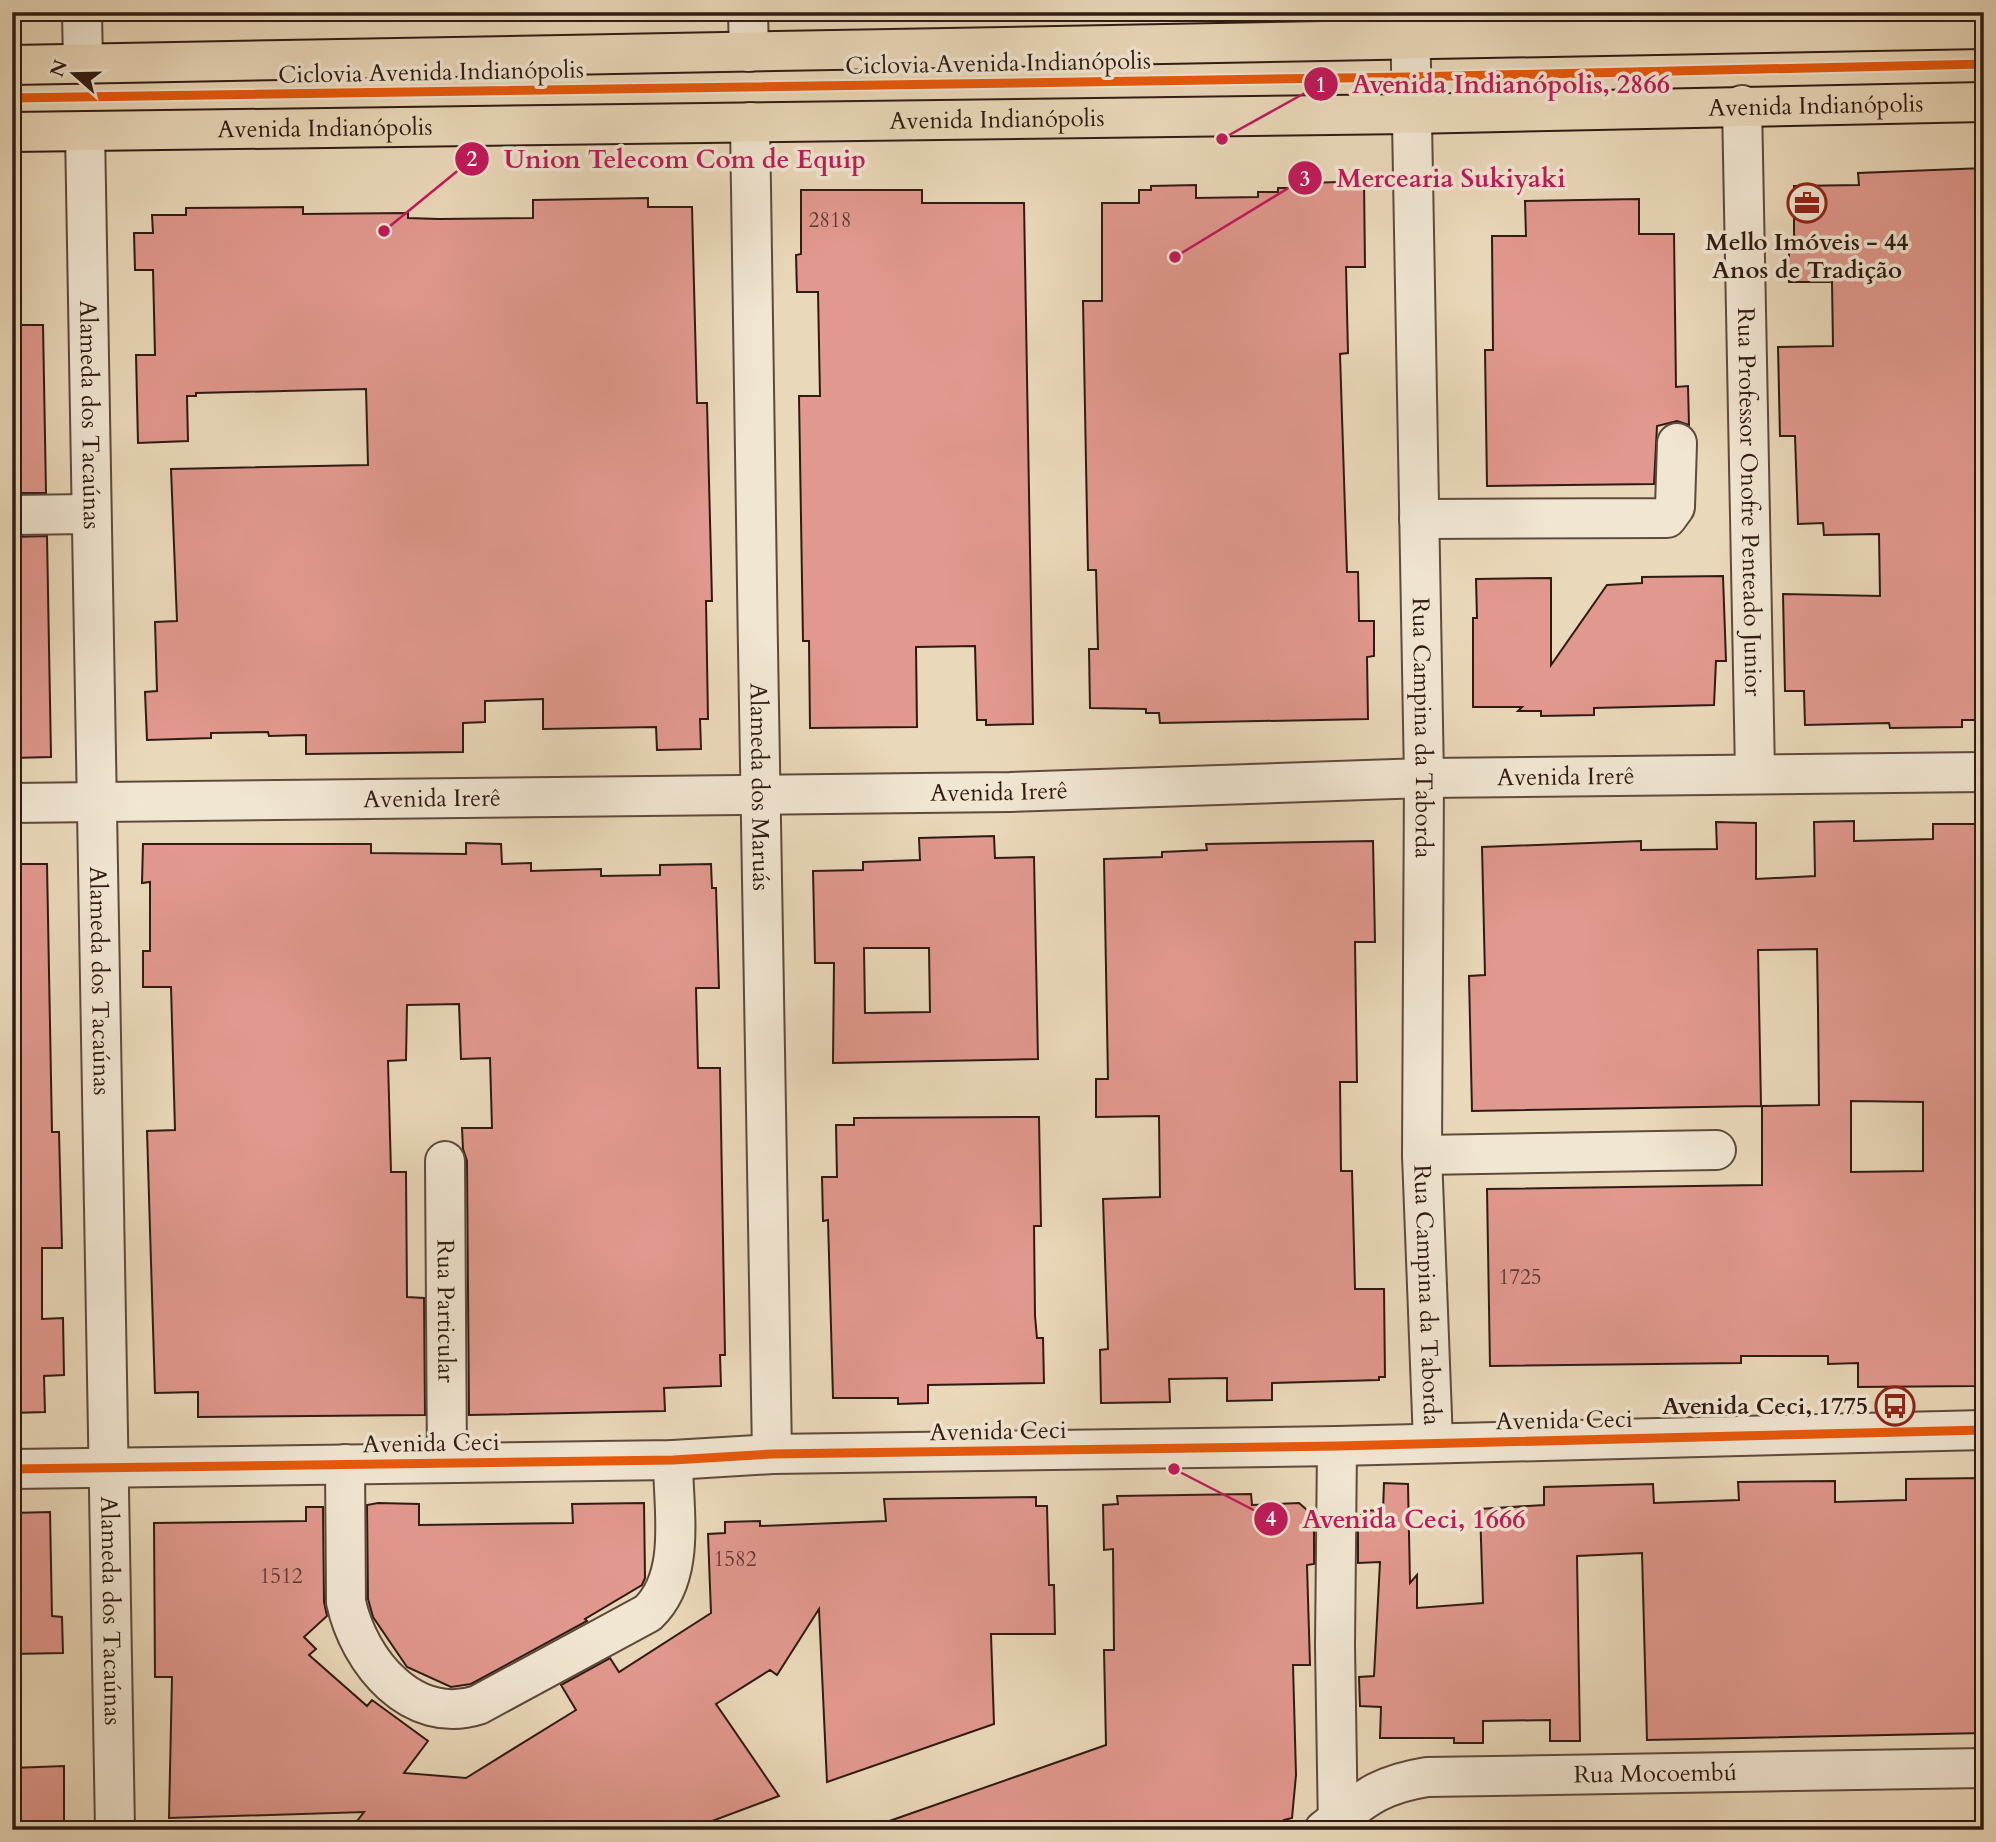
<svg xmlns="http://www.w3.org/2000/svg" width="1996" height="1842" font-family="Cardo,serif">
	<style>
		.building { fill: #e1988e; stroke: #301b12; stroke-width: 2; fill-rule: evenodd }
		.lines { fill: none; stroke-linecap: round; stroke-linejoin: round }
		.minor-casing { stroke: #5e4a3c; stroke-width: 42 }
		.major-casing { stroke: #301b12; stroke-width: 42 }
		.minor { stroke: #f1e6d2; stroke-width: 38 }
		.major { stroke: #ead8ba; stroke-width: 38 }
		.cycleway-casing { stroke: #f1e6d2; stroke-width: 13 }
		.cycleway { stroke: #e8590c; stroke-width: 9 }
		.labels { text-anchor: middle; stroke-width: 7; stroke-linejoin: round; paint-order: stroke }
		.number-label { font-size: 21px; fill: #5c3a31 }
		.street-label { font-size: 24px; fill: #301b12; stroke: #f1e6d2 }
		.poi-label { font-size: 24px; font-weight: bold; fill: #301b12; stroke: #f1e6d2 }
		.leader { fill: none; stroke: #c2185b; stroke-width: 2.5 }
		.callout-dot { fill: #c2185b; stroke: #f1e6d2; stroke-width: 2.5 }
		.mark-label { font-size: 21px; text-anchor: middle; font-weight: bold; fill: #fff }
		.callout-label { font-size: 26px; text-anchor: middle; font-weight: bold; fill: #c2185b; stroke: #f1e6d2; stroke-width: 7; stroke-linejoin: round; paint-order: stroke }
	</style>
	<rect width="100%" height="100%" fill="#ead8ba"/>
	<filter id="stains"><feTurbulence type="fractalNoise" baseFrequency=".00286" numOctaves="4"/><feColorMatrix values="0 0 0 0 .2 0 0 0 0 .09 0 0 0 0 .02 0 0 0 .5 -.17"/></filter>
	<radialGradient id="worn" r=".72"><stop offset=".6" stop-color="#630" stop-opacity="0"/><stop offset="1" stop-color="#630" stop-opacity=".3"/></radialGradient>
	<!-- building -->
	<path class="building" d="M1984,168V720H1962V727L1890,728L1889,723L1805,725L1804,691H1785L1783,594L1880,596L1879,534L1824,535L1823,523L1798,524L1795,436H1780L1778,347L1833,346L1832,282H1789V251H1794V186L1859,185L1858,173Z
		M1364,181L1365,267H1346L1348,353L1340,354L1347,572H1358L1359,621H1374V656L1367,657L1368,719L1160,723L1159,713H1146V709L1090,708L1089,649H1098L1096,570H1088L1083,301H1102V203H1139V190H1151V186L1196,185V198L1258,197V192H1278V188H1311V183Z
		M801,190H922V203H1024L1033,724L986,725V720H977L975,646L916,647L917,727L810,728L809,641H803L799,396H820L818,292H797L796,255L801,254Z
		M648,198V207H692L697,403H707L711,559L712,601H706L708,719H700L701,749L657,750L656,727L543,729V699L485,701V722L463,723V752L306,754V735L269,736L268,732L211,733V738L147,740L145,692L157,691L155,622L177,621L171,469L368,465L366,389L196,393V396H187L188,441L138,443L136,355H155L153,270H135L134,233H153L152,215H186V208L303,207V214L408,213V218L439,219L533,218V200Z
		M1639,199V234H1674L1676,387L1688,386L1689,425L1677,421L1657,426L1654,484L1487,486L1485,350H1493L1492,236H1526L1525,201Z
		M12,325H43L46,493H12Z
		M47,536L51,757L12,758V537Z
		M1723,576L1726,661H1716L1714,705L1594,708V715L1541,716V711H1518L1522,707H1473V618H1477L1476,579L1551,578V665L1607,585L1642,583V577Z
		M1854,821V841L1933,839V824H1984V1370H1976V1386L1858,1387V1363L1828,1364V1356H1741V1363L1490,1366L1487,1189L1762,1185V1106L1819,1105L1818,1009L1817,949L1758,950L1761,1106L1472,1111L1469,976L1485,975L1482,847L1641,841V850L1717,849L1716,822L1756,823V879L1815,876L1814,822ZM1851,1101L1923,1102V1171L1851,1172Z
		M994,836L995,858L1034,857L1038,1059L833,1063L834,963H815L813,871L863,870V862L920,860L919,838ZM864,948H929L930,1012L865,1013Z
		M1373,841L1375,942H1355L1357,1082H1340L1341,1171H1352L1355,1289H1384L1385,1377H1379V1380L1272,1383V1400L1227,1401V1378L1169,1379L1170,1402L1101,1403L1100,1350L1108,1349L1103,1199L1160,1197L1159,1116L1096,1117V1079H1108L1104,859L1162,857V852L1207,850L1206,844Z
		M466,843L501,844L502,864L531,863V871L601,869V876L660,875V865L711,864L712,888H716L719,988H696L698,1068H720L725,1355H720L721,1386L664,1388L665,1411L469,1415L467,1161L463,1149L462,1128H492L490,1058L461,1059L459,1004L407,1005L406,1060L388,1061L391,1172H406L407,1297L424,1298L425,1415L198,1417V1392L155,1393L147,1131L175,1130L171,987H143V951H150V882L142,883L143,844H371V853L466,854Z
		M12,864H47L52,1132H59L62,1248H42V1319L63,1318L64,1375L44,1376L45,1412L12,1413Z
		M1039,1117L1041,1226H1034L1035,1316L1037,1338H1043L1044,1383L928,1385V1403L898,1404V1398H833L828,1220L823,1221L822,1177H837L836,1125H854V1118Z
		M1984,1478V1733L1647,1740L1642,1553L1577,1556L1580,1741H1550V1720L1483,1721V1743H1454V1738H1380L1381,1707L1360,1706L1359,1677L1374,1676L1380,1562L1358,1563V1515H1362V1511L1383,1510L1384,1483L1408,1484L1410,1583L1417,1575V1608L1483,1603L1480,1509L1544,1505V1487L1653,1484L1654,1503L1739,1500L1738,1482L1835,1481V1502L1906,1500V1479Z
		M1251,1494L1252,1505L1299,1503L1314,1516V1564L1307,1565L1310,1665H1293L1296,1775L1292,1818L1284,1820L1287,1830H879L878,1825L1106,1745L1104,1650H1114L1113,1549L1104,1550L1103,1505L1118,1504L1117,1496Z
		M1036,1497V1506H1047L1049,1585H1054L1055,1634H991L994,1724L827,1782L819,1609L777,1675L770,1670L716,1704L779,1796L688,1830H440L411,1827L408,1830H350L364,1812L169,1818L172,1677H155L154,1523L306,1521V1507H323L324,1602L327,1616L304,1637L316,1649L309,1655L367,1706L372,1700L428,1741L404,1773L466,1778L576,1710L561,1685L610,1658L619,1672L711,1613L708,1534L725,1533V1522L760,1521V1526L886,1521L884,1499Z
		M378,1503L419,1504V1525L573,1523L572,1504L644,1503L645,1578L642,1585L585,1619L587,1621L471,1684L451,1687L407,1667L373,1617L368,1599L367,1505Z
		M50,1512L52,1616L62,1617L63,1653L12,1654V1513Z
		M64,1766V1826L12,1827V1768Z"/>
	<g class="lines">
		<!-- minor casing -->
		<g class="minor-casing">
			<g id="minor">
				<path d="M82,12L83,64"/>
				<path d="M748,12L749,52"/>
				<path id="s1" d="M1410,12L1424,778L1422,1155L1433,1442"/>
				<path id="s2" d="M1742,105L1755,773"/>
				<path id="s3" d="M750,122C758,566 761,1010 772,1454"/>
				<path id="s4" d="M85,131L115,1830"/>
				<path d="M12,515L90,514"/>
				<path d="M1419,519L1667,518L1675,507L1677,443"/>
				<path id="s5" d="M12,803L1010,792L1424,778L1984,772"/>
				<path d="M1422,1155L1716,1150"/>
				<path id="s6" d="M445,1161L447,1461"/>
				<path d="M1337,1446L1335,1646L1338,1830"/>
				<path d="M345,1464L346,1602C359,1662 412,1726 478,1705L648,1613C687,1576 673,1509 673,1460"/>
				<path d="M12,1469L673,1460L772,1454L1337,1446L1984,1430"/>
				<path id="s7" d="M1324,1830C1363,1800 1377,1785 1427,1777L1984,1768"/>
			</g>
		</g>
		<!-- major casing -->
		<g class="major-casing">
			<g id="major">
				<path d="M12,65L1984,29"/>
				<path id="s8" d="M12,132L1410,114L1984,102"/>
			</g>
		</g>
		<!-- minor -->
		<use href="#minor" class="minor"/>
		<!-- major -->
		<use href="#major" class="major"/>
		<!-- cycleway casing -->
		<g class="cycleway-casing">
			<path id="cycleway" d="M12,98L1410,77L1984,64
				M12,1469L673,1460L772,1454L1337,1446L1984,1430"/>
		</g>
		<!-- cycleway -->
		<use href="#cycleway" class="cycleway"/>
	</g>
	<!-- icons -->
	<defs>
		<g id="office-ring" transform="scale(2.0125)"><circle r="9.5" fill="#f1e6d2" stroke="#8f2418" stroke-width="1.5"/><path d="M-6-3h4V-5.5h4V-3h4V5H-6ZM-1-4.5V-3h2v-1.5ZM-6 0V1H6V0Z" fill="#8f2418"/></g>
		<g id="bus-ring" transform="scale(2.0125)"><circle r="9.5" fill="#f1e6d2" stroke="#8f2418" stroke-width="1.5"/><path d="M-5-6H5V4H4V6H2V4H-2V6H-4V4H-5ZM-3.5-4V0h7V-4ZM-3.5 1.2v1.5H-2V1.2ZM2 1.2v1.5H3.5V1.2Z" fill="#8f2418"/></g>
	</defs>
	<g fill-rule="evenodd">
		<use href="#office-ring" x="1807" y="203"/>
		<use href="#bus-ring" x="1895" y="1406"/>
	</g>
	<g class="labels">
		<!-- number labels -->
		<g class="number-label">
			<text x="830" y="227">2818</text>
			<text x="1520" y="1284">1725</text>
			<text x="735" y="1566">1582</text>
			<text x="281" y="1583">1512</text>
		</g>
		<!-- street labels -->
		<g class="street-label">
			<text transform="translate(998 63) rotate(-1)" y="8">Ciclovia Avenida Indianópolis</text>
			<text transform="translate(431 72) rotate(-1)" y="8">Ciclovia Avenida Indianópolis</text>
			<text dy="8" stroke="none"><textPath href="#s8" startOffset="1804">Avenida Indianópolis</textPath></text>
			<text dy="8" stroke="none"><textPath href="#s8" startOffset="985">Avenida Indianópolis</textPath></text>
			<text dy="8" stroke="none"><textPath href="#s8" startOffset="313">Avenida Indianópolis</textPath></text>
			<text dy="8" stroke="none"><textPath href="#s4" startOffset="284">Alameda dos Tacaúnas</textPath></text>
			<text dy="8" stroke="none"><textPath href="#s2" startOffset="397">Rua Professor Onofre Penteado Junior</textPath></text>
			<text dy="8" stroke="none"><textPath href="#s1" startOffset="716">Rua Campina da Taborda</textPath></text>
			<text dy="8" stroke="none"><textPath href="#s5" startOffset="1554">Avenida Irerê</textPath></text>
			<text dy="8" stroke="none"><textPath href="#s3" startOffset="665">Alameda dos Maruás</textPath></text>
			<text dy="8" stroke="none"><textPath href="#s5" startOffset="987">Avenida Irerê</textPath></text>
			<text dy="8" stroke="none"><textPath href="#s5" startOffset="420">Avenida Irerê</textPath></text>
			<text dy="8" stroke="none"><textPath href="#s4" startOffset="850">Alameda dos Tacaúnas</textPath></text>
			<text dy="8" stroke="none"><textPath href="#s1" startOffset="1283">Rua Campina da Taborda</textPath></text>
			<text dy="8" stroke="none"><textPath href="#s6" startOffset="150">Rua Particular</textPath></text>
			<text transform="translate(1564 1420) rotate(-1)" y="8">Avenida Ceci</text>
			<text transform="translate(998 1431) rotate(-1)" y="8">Avenida Ceci</text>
			<text transform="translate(431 1443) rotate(-1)" y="8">Avenida Ceci</text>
			<text dy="8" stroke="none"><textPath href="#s4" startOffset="1480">Alameda dos Tacaúnas</textPath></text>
			<text dy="8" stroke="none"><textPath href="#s7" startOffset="346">Rua Mocoembú</textPath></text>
		</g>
		<!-- poi labels -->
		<g class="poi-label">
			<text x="1807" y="250">Mello Imóveis - 44<tspan x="1807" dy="28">Anos de Tradição</tspan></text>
			<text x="1868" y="1414" text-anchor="end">Avenida Ceci, 1775</text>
		</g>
	</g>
	<!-- callouts -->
	<path class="leader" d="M1222 139L1321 84M384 231L472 159M1175 257L1305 178M1174 1469L1271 1519"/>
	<g class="callout-dot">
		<circle cx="1222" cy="139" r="7"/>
		<circle cx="384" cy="231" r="7"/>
		<circle cx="1175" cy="257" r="7"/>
		<circle cx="1174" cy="1469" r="7"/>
		<circle cx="1321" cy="84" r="18"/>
		<circle cx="472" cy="159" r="18"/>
		<circle cx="1305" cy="178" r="18"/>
		<circle cx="1271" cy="1519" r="18"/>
	</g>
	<g class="mark-label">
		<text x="1321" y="92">1</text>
		<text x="472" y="166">2</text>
		<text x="1305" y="186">3</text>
		<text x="1271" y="1526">4</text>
	</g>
	<g class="callout-label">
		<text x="1511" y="93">Avenida Indianópolis, 2866</text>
		<text x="685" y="168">Union Telecom Com de Equip</text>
		<text x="1451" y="187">Mercearia Sukiyaki</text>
		<text x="1414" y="1528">Avenida Ceci, 1666</text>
	</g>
	<!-- margin -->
	<rect width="1996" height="1842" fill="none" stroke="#ead8ba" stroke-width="42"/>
	<rect x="14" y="14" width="1968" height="1814" fill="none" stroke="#301b12" stroke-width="3.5"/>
	<rect x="21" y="21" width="1954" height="1800" fill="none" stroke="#301b12" stroke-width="2"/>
	<!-- north arrow -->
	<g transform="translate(74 74) rotate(290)" stroke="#f1e6d2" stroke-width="5" paint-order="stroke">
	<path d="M0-5L12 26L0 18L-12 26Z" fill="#301b12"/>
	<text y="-10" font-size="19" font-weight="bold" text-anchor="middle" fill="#301b12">N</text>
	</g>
	<rect width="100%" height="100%" filter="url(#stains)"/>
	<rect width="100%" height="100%" fill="url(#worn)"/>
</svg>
